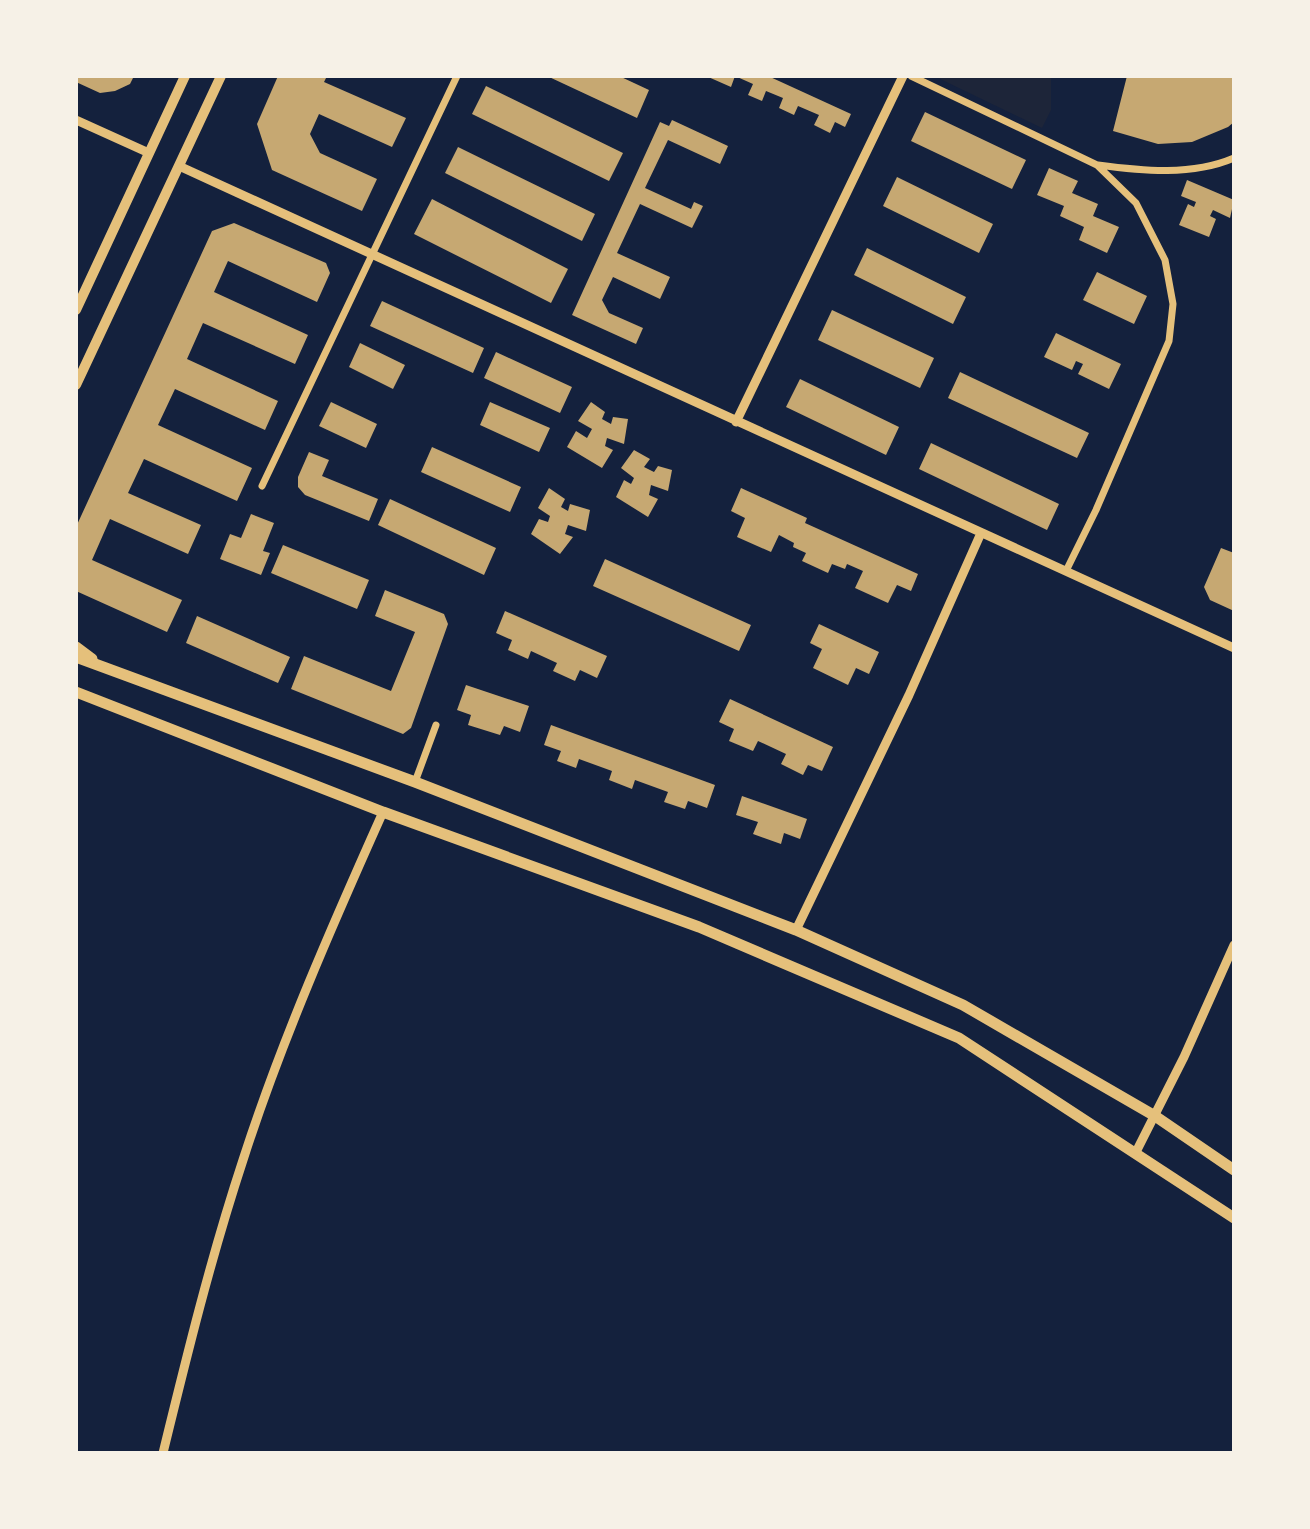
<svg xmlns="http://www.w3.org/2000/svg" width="1310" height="1529" font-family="Barlow,sans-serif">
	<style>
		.green { fill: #1d2539 }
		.building { fill: #c6a872 }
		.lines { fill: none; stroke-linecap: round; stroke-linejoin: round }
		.minor { stroke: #e5c07b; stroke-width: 7 }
		.tertiary { stroke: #e5c07b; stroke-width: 9 }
		.secondary { stroke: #e5c07b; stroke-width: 10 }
		.primary { stroke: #e5c07b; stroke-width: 11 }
	</style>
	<rect width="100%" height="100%" fill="#14213d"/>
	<!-- green -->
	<path class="green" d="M934,76H1051V110L1042,128Z"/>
	<!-- building -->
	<path class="building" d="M76,76H134L130,84L115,91L100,93L76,82Z
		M278,76H327L324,82L406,118L392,147L319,114L310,134L320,153L377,179L362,211L272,170L257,124Z
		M547,76H619L649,90L637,118Z
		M706,76H768L851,114L845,127L835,122L830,133L814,125L819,115L798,106L794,115L779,108L783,98L766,91L762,101L748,95L753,84L735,76L731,87Z
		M1127,76H1234V122L1228,127L1192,142L1158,144L1113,131Z
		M486,86L623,153L609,181L472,114Z
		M925,112L1026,160L1012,189L911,141Z
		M672,120L728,146L720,164L668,140L645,188L691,209L694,202L703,206L692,228L640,204L617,253L670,277L660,299L613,277L602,300L609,313L643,328L636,344L572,315L660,122L669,126Z
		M458,147L595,214L582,241L445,173Z
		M1049,168L1078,181L1072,193L1098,204L1093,216L1119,227L1107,253L1079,240L1084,227L1060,216L1064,206L1037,195Z
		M897,177L993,224L979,253L883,206Z
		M1187,180L1234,200L1230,218L1213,210L1210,216L1216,219L1209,237L1179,225L1188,204L1194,207L1196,202L1181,196Z
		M432,199L568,269L551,303L414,234Z
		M234,223L326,263L330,273L317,302L228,261L214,292L308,335L295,364L203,323L187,359L278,401L265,430L175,389L158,425L252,468L237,501L144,459L128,493L201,525L188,554L110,519L92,560L182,600L167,632L76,591V527L212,231Z
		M867,248L966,297L953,324L854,275Z
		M1097,272L1147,296L1134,324L1083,300Z
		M382,301L484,348L473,373L370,326Z
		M832,310L934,358L920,388L818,340Z
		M1056,333L1121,364L1109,389L1078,374L1083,364L1076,361L1072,370L1044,357Z
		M360,343L405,365L393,389L349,367Z
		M496,352L572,387L560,413L484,378Z
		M960,372L1089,433L1077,458L948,398Z
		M800,379L899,427L886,455L786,407Z
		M331,402L377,424L366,448L319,426Z
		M490,402L550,428L539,452L480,425Z
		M591,402L605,412L602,419L611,424L613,417L628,419L624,444L607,438L605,446L613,450L602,468L567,447L576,431L587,438L592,429L578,421Z
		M931,443L1059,504L1047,530L919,469Z
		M432,447L521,487L510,512L421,472Z
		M634,450L650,459L644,467L654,472L658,466L672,470L668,491L651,485L649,495L658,499L648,517L616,497L624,480L631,484L634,478L621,468Z
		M309,452L329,460L322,476L378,499L369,521L305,495L298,487V477Z
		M549,488L565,499L561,507L568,511L570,504L590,510L586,531L568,525L565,534L573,537L560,554L531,534L539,519L548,522L550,516L538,508Z
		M741,488L807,518L805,523L918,574L911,591L897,585L888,603L855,588L863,571L847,564L845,569L832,564L828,573L802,561L806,553L793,547L794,543L779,535L771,552L737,537L745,518L731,511Z
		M390,499L496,548L484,575L378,525Z
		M251,514L274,523L263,551L270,553L261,575L220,559L230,534L241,538Z
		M283,545L369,580L357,609L271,573Z
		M1221,548L1234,553V611L1210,600L1204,587Z
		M605,559L751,625L739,651L593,586Z
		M385,590L444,614L448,624L411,728L403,734L291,689L304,656L391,691L415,632L375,616Z
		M505,611L607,656L597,678L580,670L575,681L553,671L557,663L531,651L528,659L508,650L512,640L496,633Z
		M197,616L290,657L278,683L186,643Z
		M819,624L879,652L869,674L856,668L848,685L813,668L822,649L810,643Z
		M466,685L529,706L520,732L504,726L500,735L468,725L471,715L457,710Z
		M730,699L833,747L822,771L808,765L803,775L781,764L786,754L758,741L753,751L729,741L734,729L719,722Z
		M551,725L715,785L707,808L688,801L685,809L664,802L668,792L635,780L632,789L609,780L612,771L579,759L576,768L557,761L561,751L544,745Z
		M742,796L807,819L800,839L784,833L781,844L753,834L758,822L736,815Z"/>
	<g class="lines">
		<!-- minor -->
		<path class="minor" d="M911,76L1097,165L1136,203L1165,260L1173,304L1169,341L1096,510L1066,571
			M1098,165C1143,171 1192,176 1234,158
			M262,486L457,76
			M415,782L436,725"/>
		<!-- tertiary -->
		<path class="tertiary" d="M76,120L149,153
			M179,166L1234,648
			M736,422L903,76
			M796,930L909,695L981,533
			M1136,1152L1184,1057L1234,945
			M163,1453C187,1355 211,1257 243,1160C281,1042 332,926 383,812"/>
		<!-- secondary -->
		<path class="secondary" d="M76,310L185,76
			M76,385L221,76"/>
		<!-- primary -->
		<path class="primary" d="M76,647L92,659
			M76,657L415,782L796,930L963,1005L1155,1116L1234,1170
			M76,692L383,812L699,927L959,1038L1234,1218"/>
	</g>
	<!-- border -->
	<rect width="1310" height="1529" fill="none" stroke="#f6f1e7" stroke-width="156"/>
</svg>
